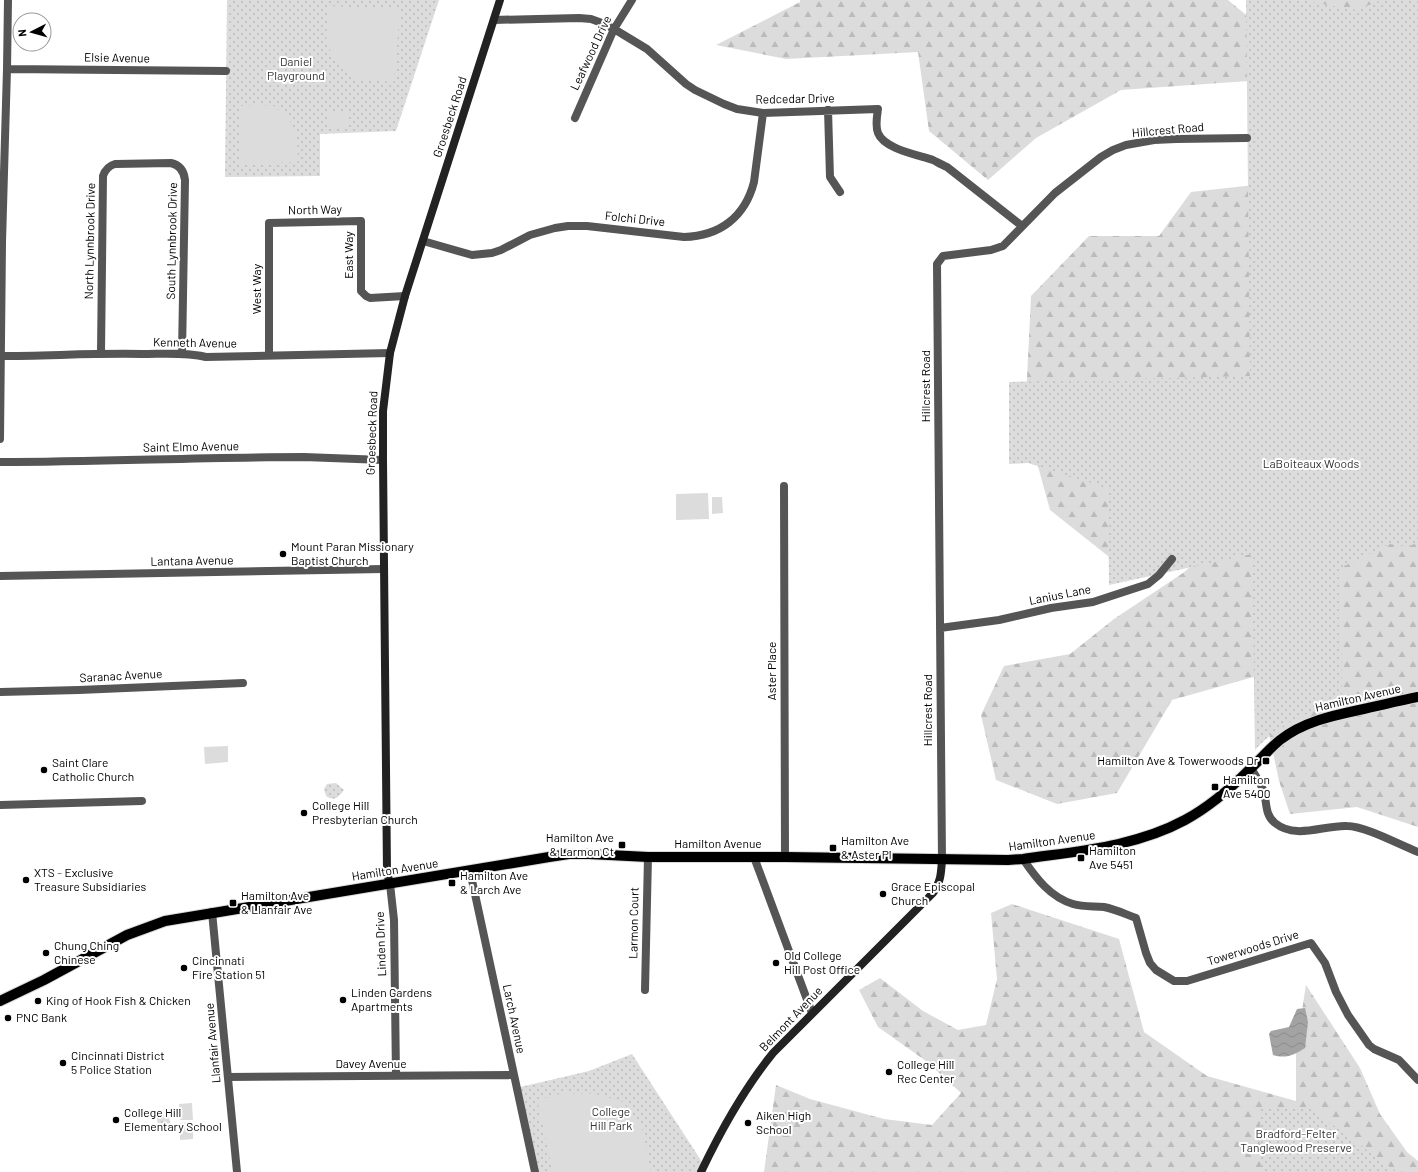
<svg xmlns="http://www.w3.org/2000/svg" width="1418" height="1172" font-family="Barlow,sans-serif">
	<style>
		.forest { fill: url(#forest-firs) }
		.park { fill: url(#park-dots) }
		.pitch { fill: #dcdcdc }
		.water { fill: url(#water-waves) }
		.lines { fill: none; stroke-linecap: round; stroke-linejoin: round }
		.primary-casing { stroke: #dbdbdb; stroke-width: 12 }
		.street { stroke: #555; stroke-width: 8 }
		.secondary { stroke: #222; stroke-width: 8 }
		.primary { stroke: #000; stroke-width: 10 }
		.poi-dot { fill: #000; stroke: #fff; stroke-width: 1.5 }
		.labels { text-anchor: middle; stroke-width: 4; stroke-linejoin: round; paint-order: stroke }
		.street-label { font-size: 12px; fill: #000; stroke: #fff }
		.park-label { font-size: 12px; fill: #333; stroke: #fff }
		.poi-label { font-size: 12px; fill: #000; stroke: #fff; text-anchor: start }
	</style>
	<defs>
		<pattern id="forest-firs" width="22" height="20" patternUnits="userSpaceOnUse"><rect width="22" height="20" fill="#dcdcdc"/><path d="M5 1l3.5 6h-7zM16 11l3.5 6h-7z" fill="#bbb"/></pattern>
		<pattern id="park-dots" width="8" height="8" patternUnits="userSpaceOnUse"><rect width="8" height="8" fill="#dcdcdc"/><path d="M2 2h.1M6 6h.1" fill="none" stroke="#bbb" stroke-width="1.8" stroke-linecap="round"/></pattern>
		<pattern id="water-waves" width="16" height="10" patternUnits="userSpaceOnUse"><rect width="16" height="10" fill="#a3a3a3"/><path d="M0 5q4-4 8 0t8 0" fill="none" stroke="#8b8b8b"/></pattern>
	</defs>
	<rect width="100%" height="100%" fill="#fff"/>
	<!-- forest -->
	<path class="forest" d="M800,0H1228L1326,81L1302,0H1418V827L1357,807L1290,814L1279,781L1257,676L1172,700L1117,793L1057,804L996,780L981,715L1004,666L1070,654L1114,619L1183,573L1243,522L1113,560L1050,510L1025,419L1031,296L1089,236H1159L1191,192L1264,184L1262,80L1121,90L1036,138L988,180L929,131L918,52L786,59L716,45L800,2Z
		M1012,904L1119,939L1144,1032L1207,1076L1296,1101V1049L1306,985L1360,1068L1380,1114L1407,1152L1418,1161V1172H764L776,1085L810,1099L884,1119L932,1125L961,1093L926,1061L878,1027L859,990L880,978L923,1011L958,1030L986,1025L997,979L991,913Z"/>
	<!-- park -->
	<path class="park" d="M227,0H439L396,131L320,134V176L225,177Z
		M1246,0H1300L1356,10L1382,0H1418V542L1408,547L1390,544L1340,568L1342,704C1307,710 1279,724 1255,750L1252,554L1109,585L1108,502L1107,488L1028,463L1009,464V382L1250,376Z
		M336,783L344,790C339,797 334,802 326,796L324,789L327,784Z
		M632,1054L704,1165L701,1172H535L516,1088L589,1071Z
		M1310,1108L1397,1172H1261L1260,1109Z
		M161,1112L167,1113C171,1119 172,1132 162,1133L158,1130L157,1117Z"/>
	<!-- pitch -->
	<path class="pitch" d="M328,6L400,9L394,82L356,79L339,66L326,43Z
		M258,105L274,106L289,119L297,136L298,162L241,164L240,106Z
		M347,112V127H327V113Z
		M708,493L709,519L676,520V494Z
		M712,497H722L723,513L712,514Z
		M228,746V762L205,764L204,747Z
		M563,1093L596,1094L623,1102L643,1131L651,1172H553L537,1100Z
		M192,1103L193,1120H180L179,1104Z
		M193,1122V1139L180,1140V1123Z"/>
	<!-- water -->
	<path class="water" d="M1305,1008L1308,1022L1305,1048C1294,1055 1286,1059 1273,1055L1269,1034L1271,1031L1289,1027L1297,1009Z"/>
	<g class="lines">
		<!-- primary casing -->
		<g class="primary-casing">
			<path id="primary" d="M0,1001L44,980L127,935L165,921L549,857L569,854H589L648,857H785L1008,860L1023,859C1078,851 1135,847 1185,820C1209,807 1230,789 1249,770C1260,760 1269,749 1280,740C1303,722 1331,716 1359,710C1378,706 1398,701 1418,697"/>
		</g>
		<!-- street -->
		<path class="street" d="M494,20L579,18L591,19L602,23L614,29L647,49L686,84L695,90L724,104L737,109L763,113L878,109C877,116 875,126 878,133C884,149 919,155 933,160C937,162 942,165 947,167L1022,226
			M7,69L226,71
			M828,110L830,177L840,192
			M575,118L614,29L632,0
			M423,241L472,255L492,253L501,250L530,235L555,228L568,226H587L684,237C720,236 745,217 754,182L763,113
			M101,353L103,176C105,170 108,166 115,164L171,163C180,165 184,171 185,180L182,354
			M269,355V223L361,221V291L366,296L370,298L405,296
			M0,356C47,356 94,353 142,354C163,354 185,352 206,357L390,353
			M0,439L2,242L7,69L8,0
			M0,462C101,462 202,457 304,457C330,458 356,459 383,460
			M784,486L785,857
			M0,576L384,569
			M940,628L999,620L1051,608L1093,602L1148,584L1159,575L1172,559
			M0,692L79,690L243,683
			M1251,768C1256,776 1261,784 1264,792C1267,804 1265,815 1275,823C1296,840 1323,825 1347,826C1365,826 1400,845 1418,852
			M0,805L142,801
			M754,857L812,1013
			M1023,859C1036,878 1050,897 1073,904C1083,907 1093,906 1104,907C1115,909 1125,914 1136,918L1146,953L1150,963L1156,970L1174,981H1187L1311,943L1325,963L1336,992L1348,1015L1369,1045L1374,1049L1399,1060L1418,1080
			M942,860L937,264L943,256L991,250L1003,246L1055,193L1101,157L1113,150L1126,145L1154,140L1176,139L1247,138
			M470,871L535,1172
			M390,884L394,920L396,1076
			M212,912L237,1172
			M645,990L648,857
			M228,1077L513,1075"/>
		<!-- secondary -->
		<path class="secondary" d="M390,884L387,872L383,460V411L390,353L405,296L500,0
			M701,1172C721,1130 744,1089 773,1053L933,893C941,882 941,873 942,860"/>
		<!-- primary -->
		<use href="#primary" class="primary"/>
	</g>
	<!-- markers -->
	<g class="poi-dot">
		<circle cx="283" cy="554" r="4"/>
		<rect x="1262" y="757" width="8" height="8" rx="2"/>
		<circle cx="44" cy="770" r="4"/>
		<rect x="1211" y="783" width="8" height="8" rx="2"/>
		<circle cx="304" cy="813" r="4"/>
		<rect x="618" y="841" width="8" height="8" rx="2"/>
		<rect x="829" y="844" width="8" height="8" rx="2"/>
		<rect x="1077" y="854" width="8" height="8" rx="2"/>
		<circle cx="26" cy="880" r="4"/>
		<rect x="448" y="879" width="8" height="8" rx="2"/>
		<circle cx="883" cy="894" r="4"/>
		<rect x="229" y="899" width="8" height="8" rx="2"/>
		<circle cx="46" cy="953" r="4"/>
		<circle cx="776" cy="963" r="4"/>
		<circle cx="184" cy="968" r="4"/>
		<circle cx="343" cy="1000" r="4"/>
		<circle cx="38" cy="1001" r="4"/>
		<circle cx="8" cy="1018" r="4"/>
		<circle cx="63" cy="1063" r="4"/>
		<circle cx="889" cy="1072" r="4"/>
		<circle cx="116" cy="1120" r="4"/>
		<circle cx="748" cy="1123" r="4"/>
	</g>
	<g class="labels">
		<!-- street labels -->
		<g class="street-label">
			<text transform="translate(591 53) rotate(-65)" y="4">Leafwood Drive</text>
			<text transform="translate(117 58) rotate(1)" y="4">Elsie Avenue</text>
			<text transform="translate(795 99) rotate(-1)" y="4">Redcedar Drive</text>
			<text transform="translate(450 117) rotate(-72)" y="4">Groesbeck Road</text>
			<text transform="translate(1168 130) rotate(-5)" y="4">Hillcrest Road</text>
			<text transform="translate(315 210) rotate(-1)" y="4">North Way</text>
			<text transform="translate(635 219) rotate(6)" y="4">Folchi Drive</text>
			<text transform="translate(90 241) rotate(-89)" y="4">North Lynnbrook Drive</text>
			<text transform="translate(172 241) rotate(-89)" y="4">South Lynnbrook Drive</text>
			<text transform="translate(349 255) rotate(-90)" y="4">East Way</text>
			<text transform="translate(257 289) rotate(-90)" y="4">West Way</text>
			<text transform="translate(195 343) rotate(1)" y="4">Kenneth Avenue</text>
			<text transform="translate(926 386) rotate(-90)" y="4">Hillcrest Road</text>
			<text transform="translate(372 433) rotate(-88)" y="4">Groesbeck Road</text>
			<text transform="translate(191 447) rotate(-1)" y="4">Saint Elmo Avenue</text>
			<text transform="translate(192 561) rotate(-1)" y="4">Lantana Avenue</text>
			<text transform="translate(1060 595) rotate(-11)" y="4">Lanius Lane</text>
			<text transform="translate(772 671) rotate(-90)" y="4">Aster Place</text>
			<text transform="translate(121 676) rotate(-3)" y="4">Saranac Avenue</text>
			<text transform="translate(1358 698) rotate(-13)" y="4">Hamilton Avenue</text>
			<text transform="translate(928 710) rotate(-90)" y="4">Hillcrest Road</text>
			<text transform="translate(1052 841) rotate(-8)" y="4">Hamilton Avenue</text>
			<text x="718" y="848">Hamilton Avenue</text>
			<text transform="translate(395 870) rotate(-9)" y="4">Hamilton Avenue</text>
			<text transform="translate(634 923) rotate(-89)" y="4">Larmon Court</text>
			<text transform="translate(381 944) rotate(-92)" y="4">Linden Drive</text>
			<text transform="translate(1253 948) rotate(-17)" y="4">Towerwoods Drive</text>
			<text transform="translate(514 1019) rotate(78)" y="4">Larch Avenue</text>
			<text transform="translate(791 1019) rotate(-46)" y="4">Belmont Avenue</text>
			<text transform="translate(213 1043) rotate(-95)" y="4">Llanfair Avenue</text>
			<text x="371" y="1068">Davey Avenue</text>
		</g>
		<!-- park labels -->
		<g class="park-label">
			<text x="296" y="66">Daniel<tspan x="296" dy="14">Playground</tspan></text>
			<text x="1311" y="468">LaBoiteaux Woods</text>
			<text x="611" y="1116">College<tspan x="611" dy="14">Hill Park</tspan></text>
			<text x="1296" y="1138">Bradford-Felter<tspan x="1296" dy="14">Tanglewood Preserve</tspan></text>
		</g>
		<!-- poi labels -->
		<g class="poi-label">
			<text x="291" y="551">Mount Paran Missionary<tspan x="291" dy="14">Baptist Church</tspan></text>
			<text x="1258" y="765" text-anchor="end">Hamilton Ave &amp; Towerwoods Dr</text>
			<text x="52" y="767">Saint Clare<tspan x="52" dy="14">Catholic Church</tspan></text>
			<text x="1223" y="784">Hamilton<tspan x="1223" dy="14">Ave 5400</tspan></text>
			<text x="312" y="810">College Hill<tspan x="312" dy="14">Presbyterian Church</tspan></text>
			<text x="614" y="842" text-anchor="end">Hamilton Ave<tspan x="614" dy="14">&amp; Larmon Ct</tspan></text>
			<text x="841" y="845">Hamilton Ave<tspan x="841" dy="14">&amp; Aster Pl</tspan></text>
			<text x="1089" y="855">Hamilton<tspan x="1089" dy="14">Ave 5451</tspan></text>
			<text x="34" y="877">XTS - Exclusive<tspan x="34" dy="14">Treasure Subsidiaries</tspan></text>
			<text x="460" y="880">Hamilton Ave<tspan x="460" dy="14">&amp; Larch Ave</tspan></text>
			<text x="891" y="891">Grace Episcopal<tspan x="891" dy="14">Church</tspan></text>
			<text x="241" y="900">Hamilton Ave<tspan x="241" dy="14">&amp; Llanfair Ave</tspan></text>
			<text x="54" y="950">Chung Ching<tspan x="54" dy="14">Chinese</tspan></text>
			<text x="784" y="960">Old College<tspan x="784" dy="14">Hill Post Office</tspan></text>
			<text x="192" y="965">Cincinnati<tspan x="192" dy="14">Fire Station 51</tspan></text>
			<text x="351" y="997">Linden Gardens<tspan x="351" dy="14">Apartments</tspan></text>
			<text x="46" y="1005">King of Hook Fish &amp; Chicken</text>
			<text x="16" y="1022">PNC Bank</text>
			<text x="71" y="1060">Cincinnati District<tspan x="71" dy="14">5 Police Station</tspan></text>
			<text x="897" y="1069">College Hill<tspan x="897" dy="14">Rec Center</tspan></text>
			<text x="124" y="1117">College Hill<tspan x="124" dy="14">Elementary School</tspan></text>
			<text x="756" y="1120">Aiken High<tspan x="756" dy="14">School</tspan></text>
		</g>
	</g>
	<!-- north arrow -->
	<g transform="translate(32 32) rotate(264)"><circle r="19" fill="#ffffff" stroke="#999999"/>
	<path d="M0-3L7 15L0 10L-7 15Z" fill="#000000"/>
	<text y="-6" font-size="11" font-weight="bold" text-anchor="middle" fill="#000000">N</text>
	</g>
</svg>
